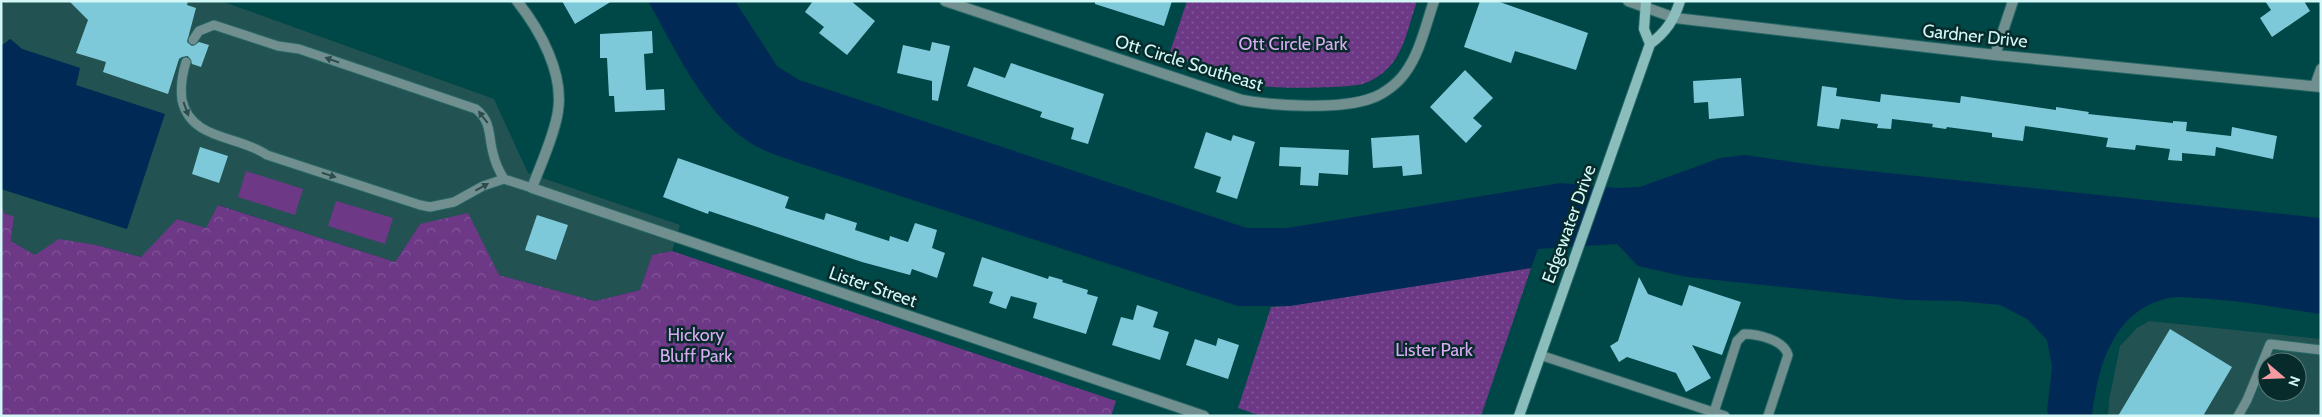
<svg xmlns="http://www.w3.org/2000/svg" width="2322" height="417" font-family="Cabin,sans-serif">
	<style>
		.built { fill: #225251; fill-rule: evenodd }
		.grass { fill: url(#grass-dots) }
		.forest { fill: url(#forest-crowns) }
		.garden { fill: #6d3886 }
		.water { fill: #002a55 }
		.building { fill: #7ec9d9 }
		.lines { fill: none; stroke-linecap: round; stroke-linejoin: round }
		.lane-casing { stroke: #266766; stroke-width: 11 }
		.street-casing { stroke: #266766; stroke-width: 12 }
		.secondary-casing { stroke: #266766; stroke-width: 12 }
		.lane { stroke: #718f8e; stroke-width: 9 }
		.street { stroke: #718f8e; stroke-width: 10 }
		.secondary { stroke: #8bbdbc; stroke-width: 10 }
		.oneway { fill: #2c4d4d }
		.labels { text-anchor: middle; stroke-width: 5; stroke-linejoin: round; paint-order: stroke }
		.street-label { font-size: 18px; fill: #d2f7f6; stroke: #072a2a }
		.park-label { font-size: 18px; fill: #d9abf2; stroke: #072a2a }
	</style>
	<defs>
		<pattern id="grass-dots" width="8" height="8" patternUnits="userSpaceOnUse" patternTransform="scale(1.25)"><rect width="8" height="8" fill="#6d3886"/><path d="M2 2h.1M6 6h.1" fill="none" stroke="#815698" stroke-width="1.8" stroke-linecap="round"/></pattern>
		<pattern id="forest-crowns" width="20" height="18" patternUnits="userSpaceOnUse" patternTransform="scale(1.25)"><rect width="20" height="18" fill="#6d3886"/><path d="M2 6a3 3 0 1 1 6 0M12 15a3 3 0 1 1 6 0" fill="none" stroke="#815698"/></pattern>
	</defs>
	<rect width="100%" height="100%" fill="#004747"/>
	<!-- built -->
	<path class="built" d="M5,1H221L494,99L528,173L680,225L672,251L652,255L640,290L595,301L499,275L420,224L395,262L219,205L206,228L177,219L142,257L96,245L35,255L11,241L14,216L5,214L1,206V189L127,229L76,85L80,68L22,49L11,39L1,46V8Z
		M2149,321L2321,339V416H2108L2109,400L2120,346L2137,328ZM2267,362H2297V392H2267Z"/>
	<!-- grass -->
	<path class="grass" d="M1187,1H1417C1409,24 1404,54 1386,70C1380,76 1371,81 1363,84C1346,88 1282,89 1264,86C1232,80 1200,66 1169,55Z
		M1531,268L1481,416H1261L1238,408L1271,307L1289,306Z"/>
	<!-- forest -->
	<path class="forest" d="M218,205L395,262L420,224L468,213L499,275L595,301L640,290L652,255L672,251L1116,401L1111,416H1V206L5,214L14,216L11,241L35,255L59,239L96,245L141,257L177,219L206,228Z"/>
	<!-- garden -->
	<path class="garden" d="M246,171L303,189L295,215L238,197Z
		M336,201L393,218L385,244L328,226Z"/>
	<!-- water -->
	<path class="water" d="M648,1H735L777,66L799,80L1247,228H1287L1561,183L1617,188L1640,187L1720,158L1745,155L1821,166L2321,218V314C2279,308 2238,300 2196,298C2188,298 2178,296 2169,298C2113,310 2098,366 2092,416H2049L2047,411L2052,367L2047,340L2027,319L2000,305L1959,301L1906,300L1687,277L1638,266L1617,244L1538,249L1531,268L1289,306H1238L799,163C782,157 764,152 749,142C703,112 675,48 648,1Z
		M10,39L22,49L80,68L76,85L165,114L127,229L1,189V46Z"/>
	<!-- building -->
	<path class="building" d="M69,1H188L187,5L196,8L187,42L192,46L199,42L209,45L201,67L192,64L188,56L182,57L179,59L168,94L103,72L106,62L76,53L88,20Z
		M562,1H612L575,24Z
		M813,1H851L875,21L847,55L819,33L824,27L805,12Z
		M1095,1H1172L1164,26L1095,4Z
		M1480,1H1497L1588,33L1576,70L1515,51L1511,63L1464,47Z
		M2265,1H2304L2310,11L2272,37L2260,18L2271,10Z
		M652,31L653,53L644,54L646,90L664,89L665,110L615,112L614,96H609L607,58H600V34Z
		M932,42L950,46L938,101L932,100V81L897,73L903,45L930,51Z
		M1011,63L1104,94L1088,144L1071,139L1074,128L1040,117L1042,112L967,86L974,67L1005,78Z
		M1465,70L1493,98L1473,118L1482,126L1466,143L1430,107Z
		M1741,78L1744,116L1709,119L1708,102L1694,103L1693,81Z
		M1822,86L1837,88L1836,96L1880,102L1881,94L1960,103L1961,96L2056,110V107L2089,112L2088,114L2173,123V121L2187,122L2186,131L2231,136L2232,127L2277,136L2273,159L2216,147L2215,156L2182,153V161L2168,160L2170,149L2136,145L2135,150L2106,147L2108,138L2025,126L2023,141L1992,137V133L1947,127L1946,129L1932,127L1933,124L1892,119L1891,129L1877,128L1878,124L1841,119L1839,129L1817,126Z
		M1206,132L1231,141L1233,135L1255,142L1237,199L1216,192L1221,177L1194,168Z
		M1419,135L1422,174L1403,176L1402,166L1373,168L1371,138Z
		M200,147L228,156L219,183L192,174Z
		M1280,147L1349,150L1348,175L1319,173L1318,186L1300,185L1301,167L1279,166Z
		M678,158L789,197L785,208L824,220L826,213L857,223L855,230L889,241L890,236L908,242L915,223L937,230L932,248L945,253L937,278L912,269L910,275L862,262L709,211L708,214L663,197Z
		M537,215L568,225L556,260L525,250Z
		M982,257L1048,279L1049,276L1063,280L1062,282L1088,290L1087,294L1098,297L1086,334L1033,318L1037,303L1011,296L1006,309L989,303L993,292L973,286Z
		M1639,277L1648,294L1682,306L1689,285L1741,302L1722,355L1692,345L1711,378L1686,392L1676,373L1627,357L1619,362L1610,346L1618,341Z
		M1137,305L1158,312L1153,327L1169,332L1160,360L1112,345L1121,317L1133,320Z
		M2170,329L2232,367L2203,416H2118Z
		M1218,338L1239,345L1228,379L1186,365L1195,339L1216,346Z"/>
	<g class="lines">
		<!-- lane casing -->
		<g class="lane-casing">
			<path id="lane" d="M193,40L199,31L214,25L278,46L299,49L476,109C492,122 488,135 493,153C495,162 499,171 504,179
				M186,62C182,75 180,86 182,100C191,141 239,135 267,155L420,205L430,207L454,202L483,186L504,179L532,188
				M1540,355L1725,416
				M1714,412L1737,341L1744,334C1758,334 1784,340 1788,355L1768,416
				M2238,416L2247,400L2270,344L2321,350"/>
		</g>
		<!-- street casing -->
		<g class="street-casing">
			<path id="street" d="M517,1C540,30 564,73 558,111C555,134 540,166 532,188L1204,416
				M945,1L1242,100C1274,106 1341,110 1372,98C1384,94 1398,83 1405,73C1420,53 1426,24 1434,1
				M1628,1L1675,18L1995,55L2321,87
				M1995,55L2013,1
				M2315,86L2321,69"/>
		</g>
		<!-- secondary casing -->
		<g class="secondary-casing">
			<path id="secondary" d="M1646,1L1644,29L1650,44
				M1519,416L1650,44C1666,32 1674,20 1680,1"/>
		</g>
		<!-- lane -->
		<use href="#lane" class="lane"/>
		<!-- street -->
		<use href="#street" class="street"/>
		<!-- secondary -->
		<use href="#secondary" class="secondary"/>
	</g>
	<!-- one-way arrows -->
	<defs><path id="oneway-solid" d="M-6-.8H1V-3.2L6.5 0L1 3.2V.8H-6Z" transform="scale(1.25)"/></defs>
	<g class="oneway">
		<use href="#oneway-solid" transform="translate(332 60) rotate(-161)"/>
		<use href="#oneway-solid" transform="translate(186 109) rotate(70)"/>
		<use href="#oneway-solid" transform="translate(483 117) rotate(-128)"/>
		<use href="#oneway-solid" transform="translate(329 175) rotate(18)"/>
		<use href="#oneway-solid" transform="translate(482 187) rotate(-29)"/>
	</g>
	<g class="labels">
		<!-- street labels -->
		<g class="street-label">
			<text transform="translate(1975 36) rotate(6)" y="6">Gardner Drive</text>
			<text transform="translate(1189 63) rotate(17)" y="6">Ott Circle Southeast</text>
			<text transform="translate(1569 224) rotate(-70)" y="6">Edgewater Drive</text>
			<text transform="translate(873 287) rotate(19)" y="6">Lister Street</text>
		</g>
		<!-- park labels -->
		<g class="park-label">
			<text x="1293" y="50">Ott Circle Park</text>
			<text x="696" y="341">Hickory<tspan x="696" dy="21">Bluff Park</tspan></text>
			<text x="1434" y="356">Lister Park</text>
		</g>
	</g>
	<!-- border -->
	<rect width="2322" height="417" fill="none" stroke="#d2f7f6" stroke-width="5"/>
	<!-- north arrow -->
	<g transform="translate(2282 377) rotate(109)"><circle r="24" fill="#072a2a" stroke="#587c7c"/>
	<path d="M0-4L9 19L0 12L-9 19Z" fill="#f49aa3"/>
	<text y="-8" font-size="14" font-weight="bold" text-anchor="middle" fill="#d2f7f6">N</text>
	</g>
</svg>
